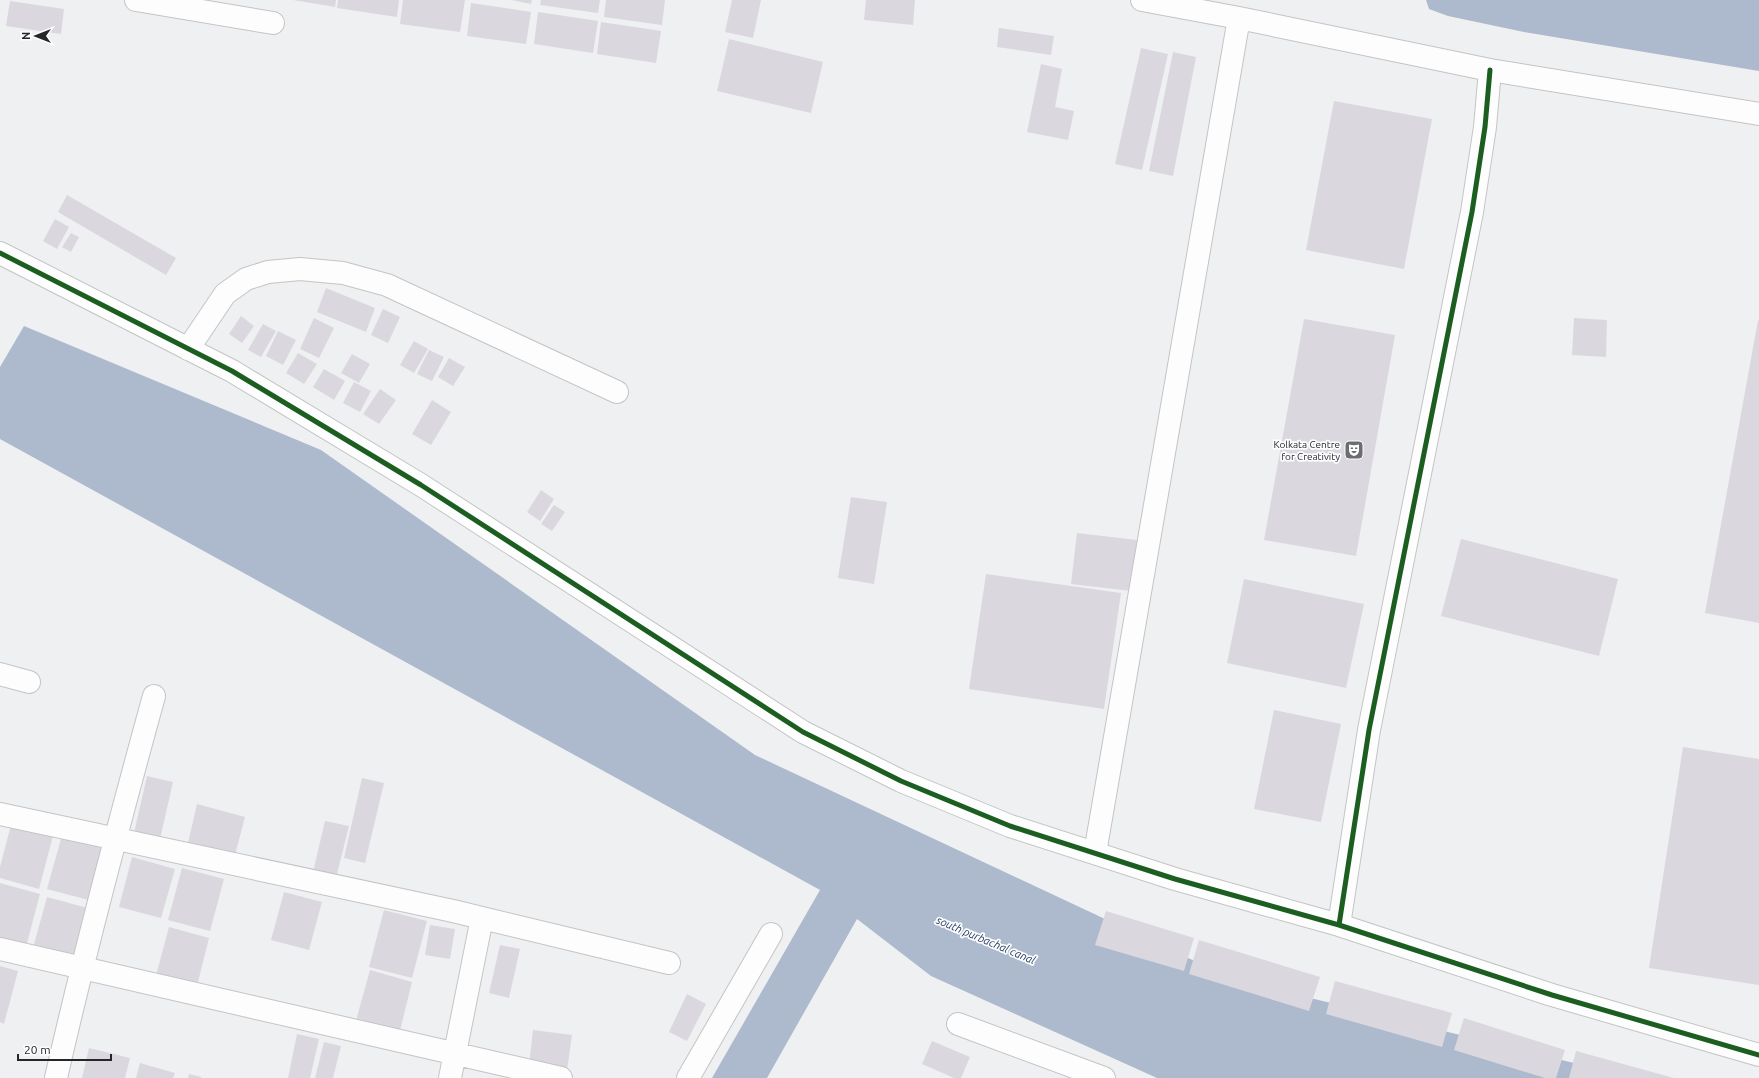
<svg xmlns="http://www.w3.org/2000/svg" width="1759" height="1078" font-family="Ubuntu,sans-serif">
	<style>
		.water { fill: #adb9cc }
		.building { fill: #dad8de }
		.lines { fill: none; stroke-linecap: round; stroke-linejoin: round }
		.street-casing { stroke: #c4c4c5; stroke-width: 24 }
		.street { stroke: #fdfdfd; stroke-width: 22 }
		.cycleway-casing { stroke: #fcfdff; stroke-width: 8 }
		.cycleway { stroke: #1b5e20; stroke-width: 5 }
		.labels { text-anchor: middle; stroke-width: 3.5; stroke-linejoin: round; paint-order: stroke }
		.poi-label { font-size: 10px; fill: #252627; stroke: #fcfdff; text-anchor: end }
		.water-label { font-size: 11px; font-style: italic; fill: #1c3158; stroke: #fcfdff }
	</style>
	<rect width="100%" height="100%" fill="#eff0f2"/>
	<!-- water -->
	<path class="water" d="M1426,0H1759V71L1524,32L1448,16L1429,9Z
		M24,326L321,450L755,755L1233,979L1635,1078H1157L931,976L857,919L767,1078H712L820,890L0,439V367Z"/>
	<!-- building -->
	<path class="building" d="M293,0H336L335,7Z
		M338,0H399L397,17L337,8Z
		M403,0H465L460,32L400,24Z
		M511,0H532L531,4Z
		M541,0H600L598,13L540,5Z
		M606,0H665L662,25L604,17Z
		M732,0H761L753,38L725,32Z
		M866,0H915L913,25L864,20Z
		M10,1L64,9L61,34L6,26Z
		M471,3L531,12L526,44L467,36Z
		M538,12L598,21L593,53L534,44Z
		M601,22L661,31L656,63L597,54Z
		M999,28L1054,36L1051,55L997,47Z
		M729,39L823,62L811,113L717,91Z
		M1141,48L1168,54L1142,170L1115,164Z
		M1173,52L1196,57L1173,176L1149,171Z
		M1041,64L1062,69L1055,107L1074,111L1068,140L1027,132Z
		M1334,101L1432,119L1404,269L1306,250Z
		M67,195L176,258L166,275L58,212Z
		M55,219L69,227L57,249L43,241Z
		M71,233L79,237L71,252L62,247Z
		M326,288L375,308L366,332L317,312Z
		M383,309L400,317L388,343L371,335Z
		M241,316L254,326L242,343L229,334Z
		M314,318L334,328L319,358L300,349Z
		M1574,318L1607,320L1606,357L1572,355Z
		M1304,319L1395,335L1356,556L1264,540Z
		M1758,320L1759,321V623L1705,613Z
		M263,324L276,331L261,357L248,350Z
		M278,331L296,340L283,365L266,356Z
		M414,341L428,349L414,373L400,365Z
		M429,350L444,357L432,381L417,374Z
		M298,353L317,364L304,384L286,373Z
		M352,354L370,364L359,383L341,373Z
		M449,358L465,367L453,386L438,377Z
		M324,369L345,381L334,400L313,387Z
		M354,382L371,391L360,412L343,403Z
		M380,389L396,400L379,424L363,414Z
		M432,400L451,412L431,445L412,434Z
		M541,490L554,499L540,521L527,512Z
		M851,497L887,502L874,584L838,578Z
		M554,505L565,512L552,531L541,524Z
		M1077,533L1137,540L1131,591L1071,584Z
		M1461,539L1618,579L1599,656L1441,616Z
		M986,574L1121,593L1104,709L969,689Z
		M1244,579L1364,604L1346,688L1227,663Z
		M1274,710L1341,724L1321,822L1254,809Z
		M1683,747L1759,759V985L1649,968Z
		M147,776L173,782L160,839L134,833Z
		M362,778L384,783L365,863L344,858Z
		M197,804L245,817L235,855L188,843Z
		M325,821L349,826L336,878L313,872Z
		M11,825L53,836L39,889L0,878V867Z
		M62,835L110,848L96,902L47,889Z
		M132,857L175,869L161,918L119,907Z
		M182,868L224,879L210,931L168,920Z
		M0,883L40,894L26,947L0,940Z
		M284,892L322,902L309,950L271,940Z
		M47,897L91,909L78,960L33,948Z
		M384,910L427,921L412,978L369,967Z
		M1106,911L1194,938L1184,971L1095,945Z
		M430,925L455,929L450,959L425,955Z
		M169,927L209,938L196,990L155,979Z
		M1199,940L1320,977L1309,1011L1189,974Z
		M500,945L520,949L509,998L489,993Z
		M0,966L18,971L4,1024L0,1022Z
		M370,970L412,982L399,1035L355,1024Z
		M1335,981L1452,1013L1442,1047L1326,1014Z
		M687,994L706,1004L687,1041L669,1032Z
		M1464,1018L1565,1050L1556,1078H1545L1454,1050Z
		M533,1030L572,1035L567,1071L529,1065Z
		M297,1034L319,1039L310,1078H288Z
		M932,1041L970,1057L961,1078H954L922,1064Z
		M324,1042L341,1046L333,1078H315Z
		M89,1048L130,1058L125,1078H82Z
		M1576,1051L1674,1078H1569Z
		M140,1063L175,1073L173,1078H136Z
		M189,1074L201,1077V1078H188Z"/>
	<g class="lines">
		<!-- street casing -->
		<g class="street-casing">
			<path id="street" d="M136,0L273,23
				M1142,0L1239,18L1490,70L1759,114
				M0,253L232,371L421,485L803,732L901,781L1010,826L1175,879L1339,925L1552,995L1759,1055
				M188,349L225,294L246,279L268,272L300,269L343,273L387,285L617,392
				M0,674L29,682
				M0,814L453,911L669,963
				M1095,853L1239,18
				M1339,925L1369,730L1472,212L1485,127L1490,70
				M0,949L561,1078
				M958,1024L1104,1078
				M56,1078C85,950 119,823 154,696
				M450,1078L482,918
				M688,1078L771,934"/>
		</g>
		<!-- street -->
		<use href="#street" class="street"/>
		<!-- cycleway casing -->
		<g class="cycleway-casing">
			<path id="cycleway" d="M0,253L232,371L421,485L803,732L901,781L1010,826L1175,879L1339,925L1552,995L1759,1055
				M1339,925L1369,730L1472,212L1485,127L1490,70"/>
		</g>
		<!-- cycleway -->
		<use href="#cycleway" class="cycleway"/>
	</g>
	<!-- icons -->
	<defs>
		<g id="theatre-square" transform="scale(1)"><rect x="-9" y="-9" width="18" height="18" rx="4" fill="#6c6d6e" stroke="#fcfdff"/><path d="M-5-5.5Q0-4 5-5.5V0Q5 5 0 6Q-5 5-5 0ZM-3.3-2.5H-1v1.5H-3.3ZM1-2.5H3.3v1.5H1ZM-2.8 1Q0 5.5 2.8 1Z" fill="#fff"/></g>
	</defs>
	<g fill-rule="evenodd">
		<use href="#theatre-square" x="1354" y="450"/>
	</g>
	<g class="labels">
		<!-- poi labels -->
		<g class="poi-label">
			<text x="1340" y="448">Kolkata Centre<tspan x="1340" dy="12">for Creativity</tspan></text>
		</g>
		<!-- water labels -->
		<g class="water-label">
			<text transform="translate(986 940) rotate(23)" y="4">south purbachal canal</text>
		</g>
	</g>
	<!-- north arrow -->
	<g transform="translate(36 36) rotate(270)" stroke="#fcfdff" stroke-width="3" paint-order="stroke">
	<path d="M0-3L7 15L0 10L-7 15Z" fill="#252627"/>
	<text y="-6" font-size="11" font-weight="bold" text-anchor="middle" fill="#252627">N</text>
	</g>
	<!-- scale -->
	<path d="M18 1054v6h93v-6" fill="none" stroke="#252627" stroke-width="2"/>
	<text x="24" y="1054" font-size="12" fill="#252627" stroke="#fcfdff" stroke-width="3" paint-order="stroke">20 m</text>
</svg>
